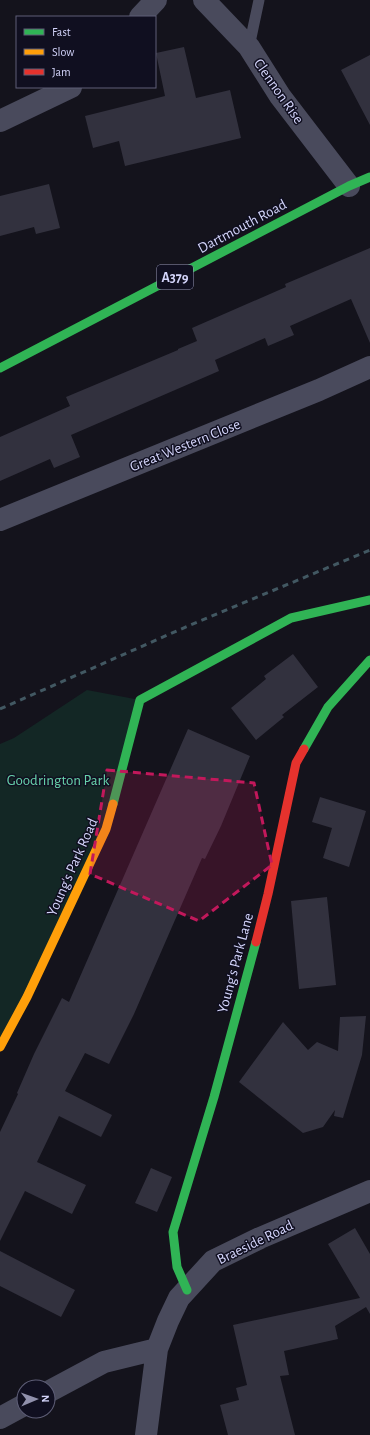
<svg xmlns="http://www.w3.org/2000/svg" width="370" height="1435" font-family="'Alegreya Sans',sans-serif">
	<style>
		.green { fill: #132725 }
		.building { fill: #32313e }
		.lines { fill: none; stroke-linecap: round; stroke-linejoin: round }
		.lane { stroke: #494a5c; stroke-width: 11 }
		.street { stroke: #494a5c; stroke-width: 22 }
		.fast { stroke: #30b455; stroke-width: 9 }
		.slow { stroke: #ff9f0a; stroke-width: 9 }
		.jam { stroke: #e5322d; stroke-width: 9 }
		.rail { stroke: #425862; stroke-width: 3; stroke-dasharray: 6 5; stroke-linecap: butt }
		.marked { fill: #c2185b; fill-opacity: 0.2; stroke: #c2185b; stroke-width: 3; stroke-dasharray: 8 5; stroke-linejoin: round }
		.labels { text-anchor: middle; stroke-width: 3; stroke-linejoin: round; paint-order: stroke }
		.shield { fill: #100f20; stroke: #9899b9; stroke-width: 1 }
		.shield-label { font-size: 14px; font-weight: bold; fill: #d3d4fa }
		.street-label { font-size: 15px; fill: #d3d4fa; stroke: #100f20 }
		.park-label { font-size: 15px; fill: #67d2ab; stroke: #100f20 }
	</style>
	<rect width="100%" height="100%" fill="#14131c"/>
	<!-- green -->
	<path class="green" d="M87,690L140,700L106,829L0,1047V744L14,738Z"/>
	<!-- building -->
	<path class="building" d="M184,47L196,98L230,90L241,138L125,166L119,141L93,148L85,116L165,96L156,53Z
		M370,55V125L341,70Z
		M49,184L60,228L36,234L34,227L0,236V196Z
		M370,248V343L351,299L290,326L294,335L268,346L265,338L215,360L219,371L71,435L80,457L54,468L50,459L0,481V437L70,406L66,397L178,350V349L197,341L192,328L286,287L285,284Z
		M293,654L318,687L282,715L284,717L256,740L231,708L266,679L264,676Z
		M188,729L250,756L221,826L205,859L202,858L134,1014L109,1064L85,1053L65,1091L112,1115L101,1137L59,1116L37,1162L86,1185L72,1214L25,1191L0,1241V1132L18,1094L17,1093L34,1054L62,998L69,1002Z
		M320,797L366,811L349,867L323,858L332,828L312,822Z
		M327,897L336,985L299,989L291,901Z
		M366,1016L362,1055L343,1118L334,1116L335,1110L323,1127L303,1133L239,1082L283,1022L308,1050L317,1042L338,1051L340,1017Z
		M151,1168L172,1177L157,1212L135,1203Z
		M355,1228L370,1254V1314L366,1307L335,1326L338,1339L284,1351L289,1375L280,1376L295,1435H228L220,1405L239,1400L236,1388L247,1385L233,1325L360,1298L328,1244Z
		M0,1251L75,1290L61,1317L0,1286Z"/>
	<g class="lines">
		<!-- lane -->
		<path class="lane" d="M249,47L259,0"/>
		<!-- street -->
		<path class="street" d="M204,0L249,47L280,96L349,186
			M140,17L156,0
			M0,121L71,87
			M0,520L319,390L370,367
			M48,1392L104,1362L157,1349L168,1321L179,1298L213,1261L260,1238L370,1191
			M0,1418L24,1405
			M146,1435L157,1349"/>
		<!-- fast -->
		<path class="fast" d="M0,368L349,186L370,177
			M304,749L328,707L370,660
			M113,804L140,700L291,618L370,600
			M187,1290L177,1267L173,1232L214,1097L256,942"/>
		<!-- slow -->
		<path class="slow" d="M0,1047L27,997L106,829L113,804"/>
		<!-- jam -->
		<path class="jam" d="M256,942L268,894L296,763L304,749"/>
		<!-- rail -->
		<path class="rail" d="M0,709L188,626L370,550"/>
	</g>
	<!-- marked area -->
	<path class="marked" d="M107,770L254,783L272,865L199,921L90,874Z"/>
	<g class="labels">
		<!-- shield labels -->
		<rect class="shield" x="157" y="265" width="36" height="24" rx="3"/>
		<g class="shield-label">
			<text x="175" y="282">A379</text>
		</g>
		<!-- street labels -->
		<g class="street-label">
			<text transform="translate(279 91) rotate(55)" y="5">Clennon Rise</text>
			<text transform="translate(242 226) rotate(-28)" y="5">Dartmouth Road</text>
			<text transform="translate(185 445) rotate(-22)" y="5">Great Western Close</text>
			<text transform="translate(72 867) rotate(-66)" y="5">Young's Park Road</text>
			<text transform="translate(235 963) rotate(-75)" y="5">Young's Park Lane</text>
			<text transform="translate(255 1242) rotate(-26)" y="5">Braeside Road</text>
		</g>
		<!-- park labels -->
		<g class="park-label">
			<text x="58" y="785">Goodrington Park</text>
		</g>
	</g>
	<!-- legend -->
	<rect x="16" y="16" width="140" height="72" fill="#100f20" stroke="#5e5e77"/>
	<rect x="24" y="29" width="20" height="6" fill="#30b455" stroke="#5e5e77"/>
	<text x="52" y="36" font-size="12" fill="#d3d4fa">Fast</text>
	<rect x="24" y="49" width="20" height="6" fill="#ff9f0a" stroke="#5e5e77"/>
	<text x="52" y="56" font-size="12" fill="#d3d4fa">Slow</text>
	<rect x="24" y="69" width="20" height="6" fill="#e5322d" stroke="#5e5e77"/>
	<text x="52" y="76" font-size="12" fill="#d3d4fa">Jam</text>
	<!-- north arrow -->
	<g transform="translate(36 1399) rotate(88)"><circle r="19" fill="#100f20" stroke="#5e5e77"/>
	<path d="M0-3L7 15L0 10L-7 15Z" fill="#9090ac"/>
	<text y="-6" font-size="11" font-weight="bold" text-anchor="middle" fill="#d3d4fa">N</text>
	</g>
</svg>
